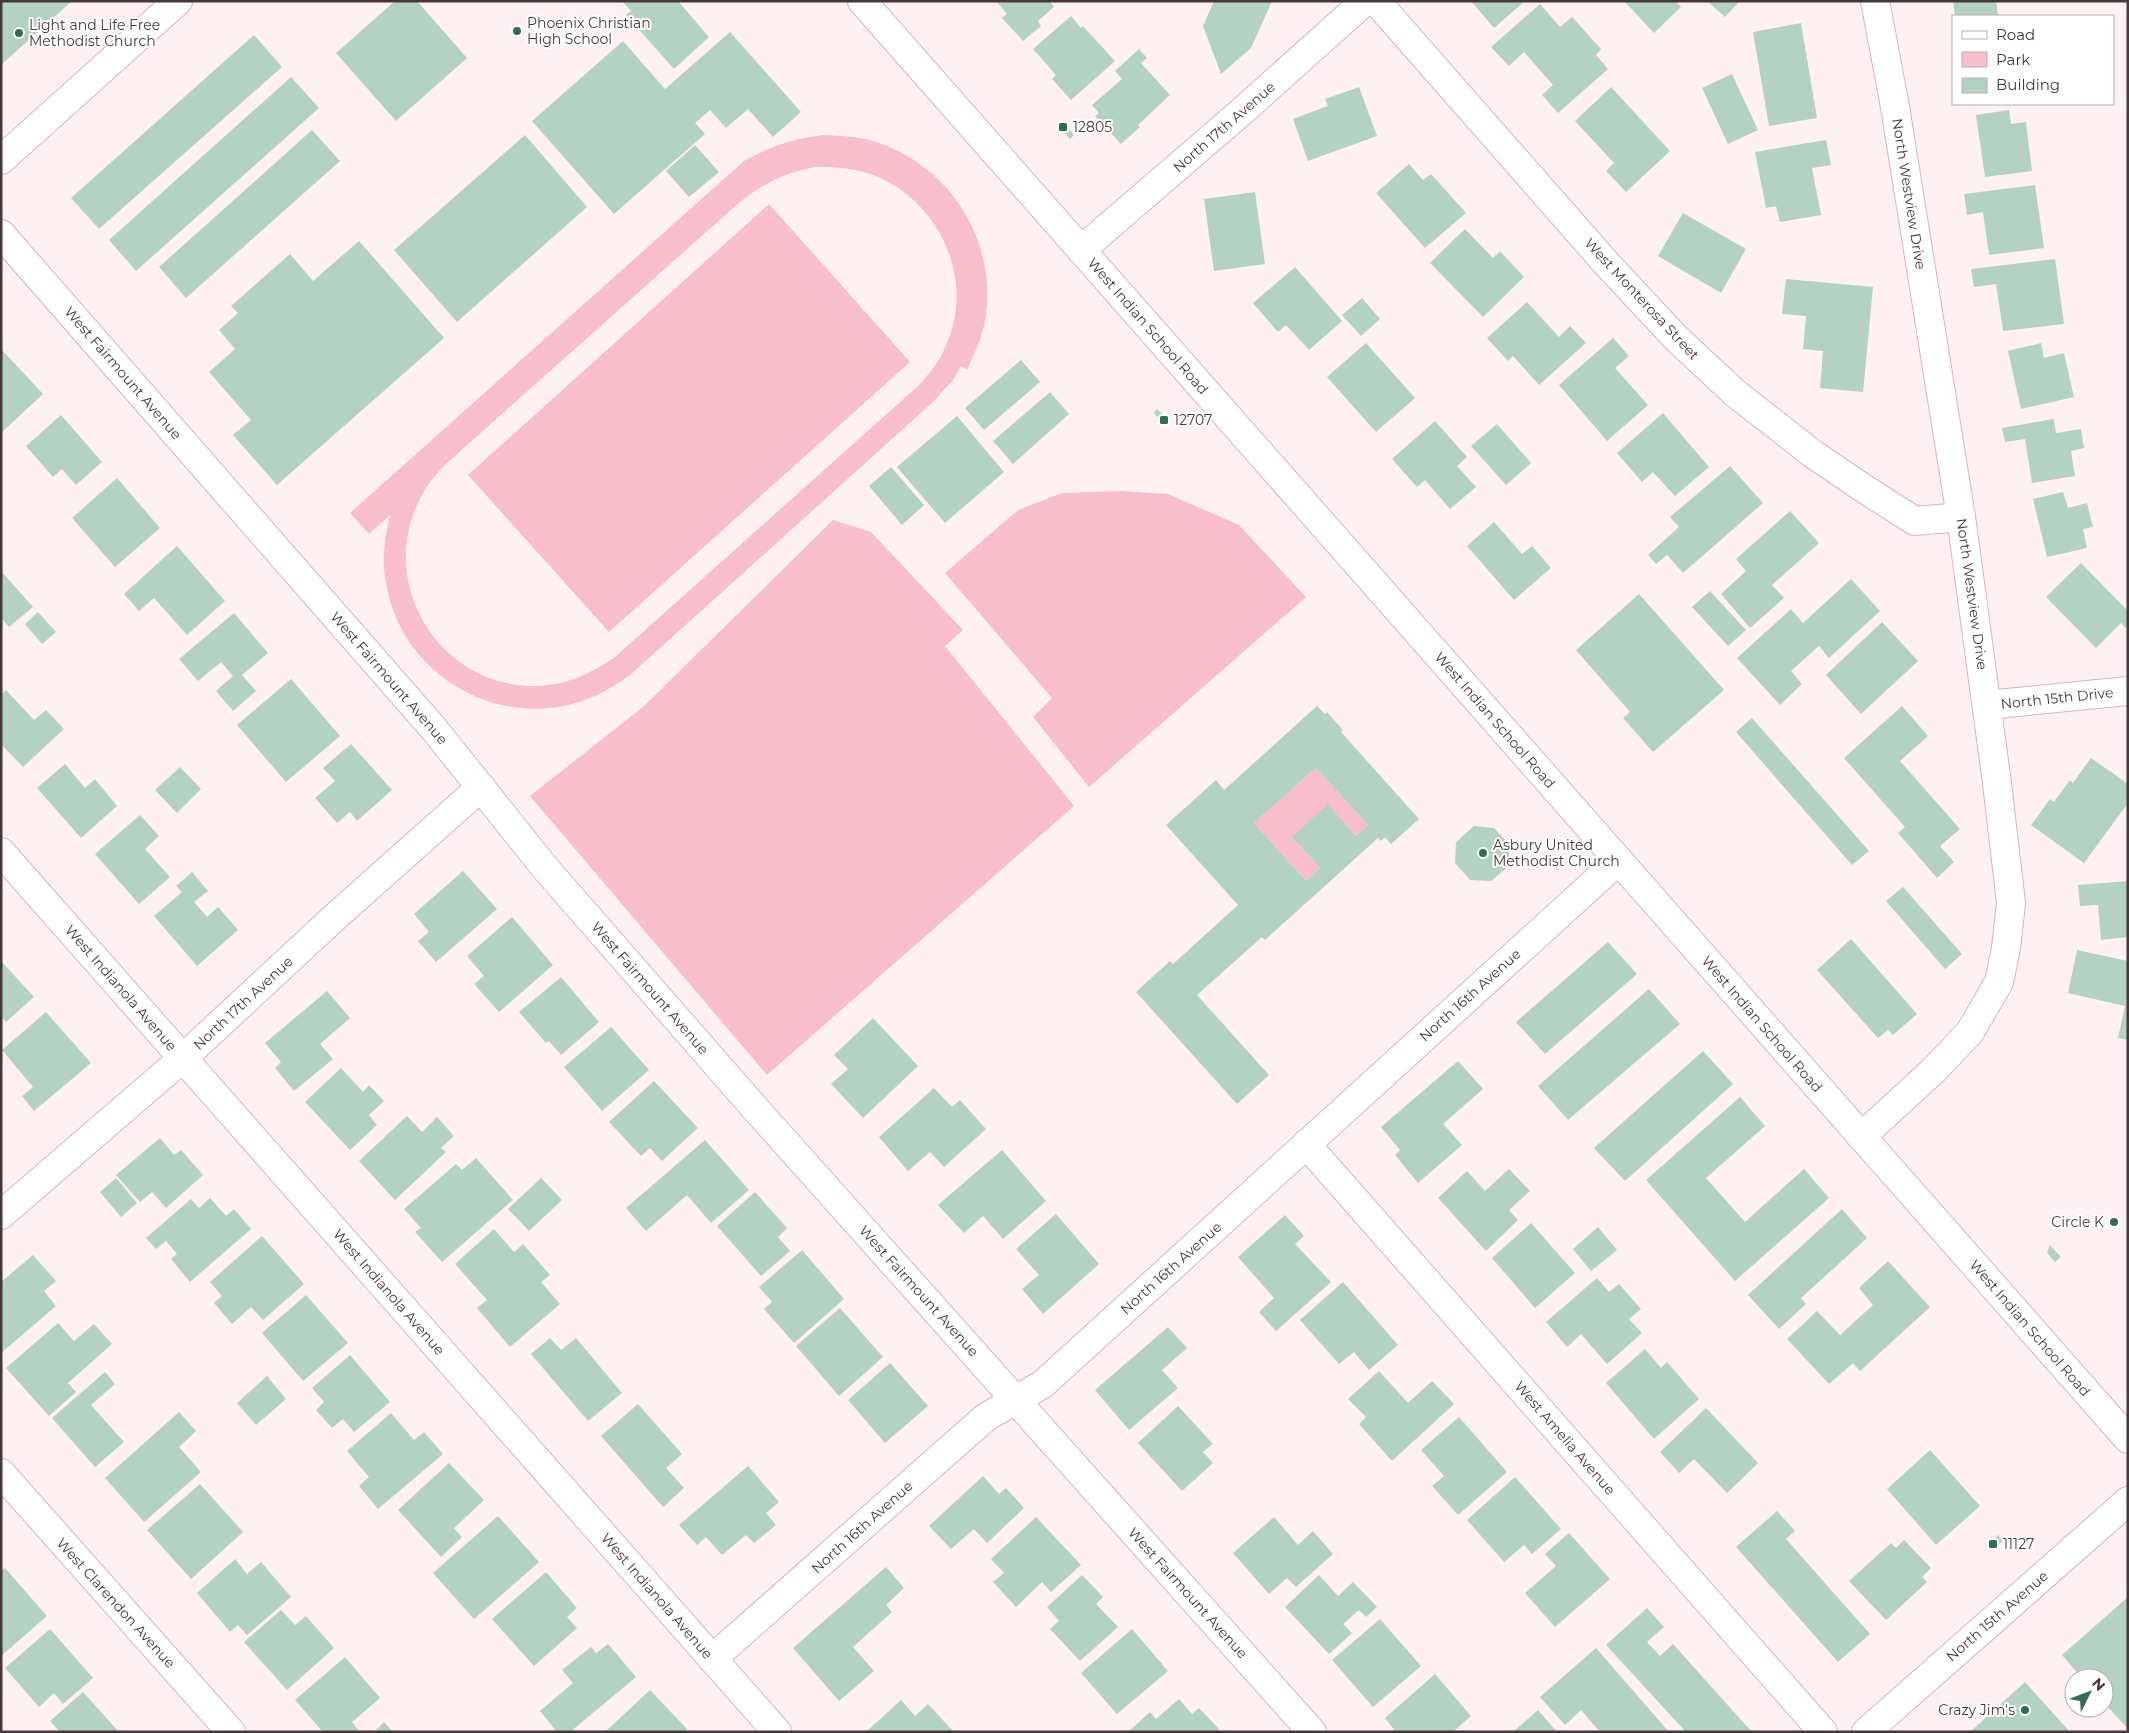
<svg xmlns="http://www.w3.org/2000/svg" width="2129" height="1733" font-family="Montserrat,sans-serif">
	<style>
		.green { fill: #f8becc; fill-rule: evenodd }
		.building { fill: #b4d2c3; fill-rule: evenodd }
		.lines { fill: none; stroke-linecap: round; stroke-linejoin: round }
		.minor-casing { stroke: #d6b5bd; stroke-width: 30 }
		.major-casing { stroke: #d6b5bd; stroke-width: 30 }
		.minor { stroke: #fff; stroke-width: 28 }
		.major { stroke: #fff; stroke-width: 28 }
		.poi-dot { fill: #336c55; stroke: #fff; stroke-width: 2 }
		.labels { text-anchor: middle; stroke-width: 4; stroke-linejoin: round; paint-order: stroke }
		.poi-label { font-size: 14px; fill: #45373a; stroke: #fff; text-anchor: start }
		.street-label { font-size: 14px; fill: #45373a; stroke: #fff }
	</style>
	<rect width="100%" height="100%" fill="#fef0f3"/>
	<!-- green -->
	<path class="green" d="M823,135C842,136 861,136 879,143C951,168 996,240 986,316C983,335 975,353 967,370L961,366L953,380L933,402L629,676C610,689 591,700 568,705C484,724 400,668 386,583C381,560 385,538 390,515L369,534L350,513L744,161C771,146 792,139 823,135ZM815,167C837,167 858,168 878,177C944,206 977,286 943,352C937,365 928,375 918,386L615,657C592,673 567,685 538,686C439,689 374,581 422,495C429,482 438,472 448,462L740,202C764,183 785,173 815,167Z
		M769,204L910,362L609,632L468,475Z
		M1119,491L1168,494L1239,525L1306,597L1089,787L1033,717L1052,698L945,573L1018,510L1062,493Z
		M833,520L871,532L963,630L945,646L1074,806L767,1075L530,796L643,707Z
		M1316,768L1368,825L1356,836L1328,805L1292,837L1320,868L1306,881L1254,823Z"/>
	<!-- building -->
	<path class="building" d="M1,1H72L1,65Z
		M395,1H417L467,58L396,121L336,53Z
		M622,1H678L709,37L674,69L626,15L631,11Z
		M996,1H1049L1054,7L1038,21L1041,26L1023,41L1002,18L1007,14Z
		M1214,1H1272L1251,48L1221,74L1203,26Z
		M1471,1H1525L1494,28Z
		M1624,1H1675L1681,7L1654,33Z
		M1707,1H1740L1725,17Z
		M1953,1H1996L1998,15L1955,16Z
		M1540,4L1560,27L1572,17L1601,49L1596,55L1608,69L1558,113L1542,95L1553,85L1524,52L1509,66L1491,47Z
		M1071,16L1081,28L1083,26L1115,61L1071,100L1052,79L1056,75L1033,49Z
		M1801,23L1817,118L1769,126L1753,32Z
		M730,32L801,112L773,137L748,109L726,128L710,110L695,123L705,134L614,214L532,121L623,41L665,89Z
		M254,35L282,67L99,229L71,198Z
		M1139,49L1147,58L1141,63L1170,95L1138,125L1140,127L1121,144L1095,116L1099,113L1092,105L1122,79L1115,71Z
		M1732,74L1758,130L1728,144L1702,88Z
		M291,77L319,108L136,271L109,240Z
		M1359,87L1377,136L1308,161L1293,119L1328,106L1325,99Z
		M1611,87L1670,151L1626,192L1606,171L1614,163L1575,121Z
		M2009,110L2011,124L2026,122L2032,171L1985,177L1976,115Z
		M1064,123L1074,135L1070,139L1060,127Z
		M312,130L340,161L186,298L159,267Z
		M525,135L587,207L457,322L394,250Z
		M1826,140L1831,165L1812,168L1821,215L1780,222L1776,206L1766,208L1755,152Z
		M695,145L719,172L689,197L666,171Z
		M1409,164L1423,180L1431,174L1466,213L1425,248L1376,193Z
		M2035,185L2044,248L1989,255L1983,212L1967,215L1964,194Z
		M1255,192L1265,264L1214,271L1204,199Z
		M1683,213L1746,249L1721,293L1658,256Z
		M1465,229L1493,258L1500,251L1524,277L1483,317L1430,263Z
		M359,241L444,338L277,485L233,435L251,420L209,372L235,349L219,330L238,313L231,306L290,254L313,281Z
		M2055,259L2064,324L2003,331L1996,284L1974,287L1971,269Z
		M1295,267L1342,321L1309,350L1286,325L1278,332L1253,303Z
		M1786,279L1873,287L1863,392L1820,388L1823,351L1803,349L1806,316L1782,314Z
		M1362,298L1380,319L1361,336L1342,315Z
		M1527,302L1559,337L1570,326L1586,343L1539,385L1513,356L1508,361L1487,338Z
		M1613,338L1629,356L1615,368L1648,405L1607,441L1559,385Z
		M1366,343L1415,398L1376,432L1327,377Z
		M2041,343L2044,358L2064,353L2074,397L2021,409L2008,351Z
		M1,349L43,394L1,433Z
		M1021,360L1040,382L984,430L965,408Z
		M1050,392L1069,414L1013,464L993,441Z
		M1157,409L1168,420L1164,424L1154,413Z
		M1663,413L1709,467L1675,496L1653,472L1642,482L1617,453Z
		M61,415L102,462L76,485L62,469L53,477L26,446Z
		M957,416L1004,472L945,523L897,467Z
		M2054,419L2056,433L2081,429L2084,448L2071,451L2075,476L2032,483L2025,439L2005,442L2002,428Z
		M1435,421L1467,457L1457,466L1476,487L1450,509L1425,480L1417,487L1392,459Z
		M1497,424L1531,463L1506,485L1471,446Z
		M1730,466L1763,503L1683,573L1667,555L1656,564L1648,555L1679,527L1670,517Z
		M891,467L924,505L902,525L869,486Z
		M117,478L160,528L115,567L72,518Z
		M2063,492L2068,508L2087,503L2093,527L2083,529L2087,548L2047,557L2033,499Z
		M1790,511L1819,543L1772,585L1784,598L1750,628L1721,594L1746,571L1736,559Z
		M1494,522L1522,554L1532,546L1551,568L1514,600L1467,546Z
		M177,546L225,601L187,635L154,598L139,611L124,594Z
		M2081,563L2128,611V630L2121,623L2096,648L2046,597Z
		M1,571L33,607L9,627L1,618Z
		M1851,579L1880,611L1829,658L1819,646L1791,671L1802,684L1780,705L1737,658L1791,609L1803,623Z
		M1710,591L1746,630L1728,646L1692,607Z
		M1639,594L1724,690L1653,752L1623,718L1630,712L1576,650Z
		M38,612L56,632L42,644L25,624Z
		M234,613L268,653L242,675L256,691L233,711L216,691L233,676L221,662L198,681L179,659Z
		M1882,622L1918,661L1861,714L1826,675Z
		M291,679L340,736L286,782L237,725Z
		M6,690L34,720L46,710L64,729L23,767L1,744V695Z
		M1317,706L1325,714L1327,712L1343,730L1341,732L1419,819L1391,844L1385,837L1381,841L1378,838L1265,940L1262,937L1197,995L1269,1075L1237,1104L1136,992L1170,961L1173,964L1238,905L1166,825L1216,780L1224,790ZM1316,768L1368,825L1356,836L1328,804L1292,837L1320,868L1306,881L1254,823Z
		M1902,706L1928,736L1900,761L1960,829L1940,846L1954,862L1937,878L1898,833L1905,827L1844,758Z
		M1752,718L1869,851L1852,865L1736,732Z
		M351,744L392,790L357,821L350,812L337,823L315,798L335,781L323,768Z
		M2091,758L2128,784V803L2084,863L2031,825L2050,799L2054,802L2070,780L2073,783Z
		M65,764L85,788L95,779L117,806L81,838L37,788Z
		M180,767L201,789L177,813L155,790Z
		M140,815L159,836L145,849L170,877L139,904L95,854Z
		M1474,826L1494,828L1509,844V866L1491,881L1470,880L1455,863L1456,842Z
		M463,871L497,909L436,962L418,941L429,932L414,914Z
		M192,872L208,891L194,902L207,917L218,907L238,930L197,966L154,916L182,892L176,886Z
		M2128,881V937L2101,940L2098,905L2080,906L2078,885Z
		M1903,887L1962,954L1945,969L1886,901Z
		M512,917L553,965L499,1012L474,984L484,976L467,956Z
		M1851,939L1917,1014L1893,1035L1888,1030L1878,1038L1817,970Z
		M1608,942L1637,974L1545,1054L1516,1022Z
		M2077,950L2128,961V1040L2118,1038L2125,1006L2068,993Z
		M1,961L34,997L6,1022L1,1016Z
		M561,977L599,1022L561,1055L549,1041L546,1043L519,1012Z
		M1649,989L1680,1024L1568,1120L1538,1086Z
		M327,991L350,1018L320,1044L333,1059L294,1091L275,1068L281,1062L265,1043Z
		M46,1012L91,1063L34,1111L22,1096L33,1087L2,1050Z
		M873,1018L918,1066L863,1118L831,1084L848,1069L834,1055Z
		M611,1027L649,1070L602,1111L564,1067Z
		M1703,1051L1733,1084L1625,1181L1594,1148Z
		M1458,1061L1483,1089L1443,1124L1462,1145L1418,1183L1395,1155L1400,1150L1381,1127Z
		M341,1068L363,1092L369,1085L384,1101L369,1115L377,1125L350,1150L305,1102Z
		M654,1081L698,1128L662,1161L650,1148L641,1156L609,1122Z
		M934,1088L952,1107L960,1100L986,1129L944,1167L930,1152L908,1171L879,1137Z
		M1740,1097L1765,1126L1706,1178L1745,1222L1804,1169L1829,1198L1735,1281L1646,1180Z
		M407,1116L422,1132L437,1117L454,1136L441,1148L446,1152L395,1200L359,1161Z
		M160,1138L174,1155L181,1150L203,1175L166,1208L152,1192L140,1202L116,1175Z
		M705,1140L749,1190L711,1223L687,1195L646,1231L626,1208Z
		M1002,1150L1046,1201L1003,1239L983,1216L964,1233L938,1205Z
		M476,1158L513,1200L442,1262L415,1232L421,1228L404,1209L456,1164L462,1170Z
		M1509,1169L1530,1191L1509,1210L1518,1220L1486,1251L1438,1198L1467,1171L1485,1191Z
		M116,1178L137,1203L121,1217L100,1192Z
		M541,1178L562,1200L529,1231L508,1209Z
		M755,1192L787,1228L778,1237L790,1251L761,1276L717,1226Z
		M210,1198L226,1216L234,1209L251,1229L190,1282L171,1259L177,1254L166,1241L156,1249L146,1238L191,1199L199,1208Z
		M1842,1209L1867,1238L1801,1298L1806,1304L1779,1329L1748,1295Z
		M1056,1214L1099,1264L1043,1314L1022,1289L1039,1275L1016,1249Z
		M1285,1215L1304,1236L1295,1244L1331,1282L1276,1331L1259,1312L1274,1298L1238,1257Z
		M1531,1223L1575,1273L1535,1308L1492,1258Z
		M1598,1227L1617,1250L1591,1271L1573,1249Z
		M494,1229L514,1252L523,1244L550,1275L541,1282L560,1304L510,1347L477,1308L487,1300L455,1264Z
		M262,1236L304,1284L263,1320L251,1307L232,1324L214,1303L222,1296L210,1282Z
		M2050,1245L2061,1257L2055,1262L2047,1253Z
		M802,1250L844,1299L794,1343L764,1309L772,1302L759,1287Z
		M33,1255L56,1281L44,1291L56,1306L1,1353V1282Z
		M1888,1261L1930,1307L1860,1371L1853,1363L1829,1384L1787,1339L1817,1311L1840,1335L1873,1305L1859,1288Z
		M1597,1278L1609,1292L1619,1284L1641,1309L1629,1319L1642,1333L1607,1364L1581,1334L1567,1347L1546,1322Z
		M1343,1282L1398,1345L1369,1370L1354,1352L1339,1364L1300,1320Z
		M306,1295L348,1343L303,1381L262,1333Z
		M840,1308L883,1357L839,1396L796,1346Z
		M58,1323L74,1341L94,1324L112,1344L68,1383L76,1392L49,1416L6,1368Z
		M1168,1327L1187,1348L1162,1370L1178,1388L1129,1430L1095,1390Z
		M550,1338L561,1350L576,1338L622,1393L588,1421L531,1354Z
		M1645,1349L1661,1368L1667,1362L1699,1399L1654,1439L1606,1383Z
		M350,1355L390,1402L354,1432L343,1419L332,1428L316,1410L324,1402L312,1388Z
		M890,1363L928,1406L885,1443L848,1400Z
		M1379,1371L1408,1403L1432,1381L1454,1404L1392,1461L1359,1424L1366,1417L1348,1399Z
		M105,1372L115,1384L91,1405L124,1442L95,1467L52,1418Z
		M267,1376L286,1399L256,1425L237,1403Z
		M638,1404L682,1454L666,1468L684,1488L663,1507L601,1436Z
		M1178,1406L1213,1444L1203,1452L1213,1463L1182,1491L1138,1443Z
		M1706,1408L1758,1463L1727,1493L1694,1459L1679,1473L1660,1452Z
		M179,1412L196,1431L179,1447L201,1472L144,1522L105,1478Z
		M391,1413L414,1440L424,1432L443,1454L378,1509L359,1486L369,1477L347,1451Z
		M1459,1417L1507,1472L1458,1515L1432,1486L1444,1476L1421,1450Z
		M1930,1450L1980,1506L1936,1545L1887,1489Z
		M449,1463L484,1500L454,1528L462,1537L441,1557L398,1510Z
		M748,1466L779,1502L766,1513L776,1525L754,1543L746,1535L722,1555L706,1537L697,1545L679,1525Z
		M983,1476L999,1494L1006,1488L1024,1508L987,1543L974,1529L951,1549L929,1526Z
		M1515,1477L1561,1529L1532,1554L1524,1545L1504,1562L1467,1520Z
		M200,1484L243,1532L191,1579L147,1530Z
		M1777,1511L1795,1531L1786,1539L1870,1634L1838,1662L1736,1547Z
		M498,1516L539,1562L474,1619L433,1573Z
		M1036,1517L1081,1565L1051,1592L1042,1582L1016,1607L993,1582L1004,1573L991,1559Z
		M1274,1517L1298,1545L1313,1531L1333,1554L1296,1587L1287,1578L1269,1594L1233,1553Z
		M1569,1533L1610,1579L1555,1627L1525,1593L1556,1566L1545,1554Z
		M1998,1535L2003,1541L1994,1548L1986,1546Z
		M1904,1540L1931,1568L1922,1577L1927,1582L1886,1620L1849,1581L1891,1543L1896,1548Z
		M235,1559L247,1574L261,1562L291,1597L247,1635L238,1625L230,1632L197,1593Z
		M886,1567L904,1588L886,1605L892,1612L853,1647L874,1671L839,1701L793,1648Z
		M5,1568L47,1616L1,1656V1571Z
		M546,1572L577,1608L567,1617L577,1628L534,1666L492,1619Z
		M1082,1575L1103,1597L1096,1604L1118,1627L1080,1661L1050,1629L1059,1621L1047,1607Z
		M1319,1575L1338,1596L1353,1582L1377,1607L1366,1617L1359,1610L1343,1624L1352,1633L1329,1654L1285,1607Z
		M2128,1597V1729L2104,1703V1678H2082L2062,1655Z
		M1647,1608L1664,1627L1647,1642L1660,1656L1673,1644L1752,1732H1686L1606,1645Z
		M281,1610L295,1625L306,1616L334,1648L287,1690L244,1642Z
		M1380,1619L1421,1666L1373,1707L1332,1660Z
		M50,1629L93,1678L63,1704L54,1693L39,1707L5,1668Z
		M1132,1629L1168,1671L1117,1714L1081,1673Z
		M608,1644L636,1677L570,1732H557L540,1711L573,1683L562,1670L591,1647L596,1653Z
		M1596,1648L1669,1732H1600L1581,1710L1565,1725L1540,1697Z
		M345,1657L380,1698L352,1722L360,1732H323L295,1700Z
		M1435,1674L1471,1716L1453,1732H1396L1385,1718Z
		M2025,1682L2070,1732H2037L2036,1730L2034,1732H1970Z
		M650,1690L687,1729L684,1732H605Z
		M83,1692L119,1732H60L50,1721Z
		M1179,1699L1192,1714L1199,1708L1219,1729L1216,1732H1128L1150,1712L1156,1719Z
		M901,1700L915,1716L928,1704L954,1732H866Z
		M1538,1710L1557,1732H1513Z
		M384,1722L393,1732H374Z"/>
	<g class="lines">
		<!-- minor casing -->
		<g class="minor-casing">
			<path id="minor" d="M1376,1L1606,263L1676,338L1735,393L1813,454L1866,490L1915,521L1961,517
				M1,160L178,1
				M1,234L434,729L546,869L753,1106L1312,1732
				M1081,250L1239,114L1365,1
				M1987,705L2128,691
				M1,852L777,1732
				M1861,1137L1934,1070L1970,1032L1999,982L2006,948L2011,903L1997,783L1961,517L1895,107L1875,1
				M1306,1144L1823,1732
				M1,1215L183,1058L335,917L481,787
				M1,1473L231,1732
				M712,1659L986,1417L1043,1384L1618,861
				M1866,1732L2128,1501"/>
		</g>
		<!-- major casing -->
		<g class="major-casing">
			<path id="major" d="M862,1L2128,1439"/>
		</g>
		<!-- minor -->
		<use href="#minor" class="minor"/>
		<!-- major -->
		<use href="#major" class="major"/>
	</g>
	<!-- markers -->
	<g class="poi-dot">
		<circle cx="517" cy="31" r="5"/>
		<circle cx="19" cy="33" r="5"/>
		<rect x="1058" y="122" width="10" height="10" rx="2.5"/>
		<rect x="1159" y="415" width="10" height="10" rx="2.5"/>
		<circle cx="1483" cy="853" r="5"/>
		<circle cx="2114" cy="1222" r="5"/>
		<rect x="1988" y="1539" width="10" height="10" rx="2.5"/>
		<circle cx="2025" cy="1710" r="5"/>
	</g>
	<g class="labels">
		<!-- poi labels -->
		<g class="poi-label">
			<text x="527" y="28">Phoenix Christian<tspan x="527" dy="16">High School</tspan></text>
			<text x="29" y="30">Light and Life Free<tspan x="29" dy="16">Methodist Church</tspan></text>
			<text x="1073" y="132">12805</text>
			<text x="1174" y="425">12707</text>
			<text x="1493" y="850">Asbury United<tspan x="1493" dy="16">Methodist Church</tspan></text>
			<text x="2104" y="1227" text-anchor="end">Circle K</text>
			<text x="2003" y="1549">11127</text>
			<text x="2015" y="1715" text-anchor="end">Crazy Jim's</text>
		</g>
		<!-- street labels -->
		<g class="street-label">
			<text transform="translate(1224 127) rotate(-41)" y="5">North 17th Avenue</text>
			<text transform="translate(1909 194) rotate(81)" y="5">North Westview Drive</text>
			<text transform="translate(1642 299) rotate(47)" y="5">West Monterosa Street</text>
			<text transform="translate(1148 326) rotate(49)" y="5">West Indian School Road</text>
			<text transform="translate(123 373) rotate(49)" y="5">West Fairmount Avenue</text>
			<text transform="translate(1972 594) rotate(82)" y="5">North Westview Drive</text>
			<text transform="translate(389 678) rotate(49)" y="5">West Fairmount Avenue</text>
			<text transform="translate(2057 698) rotate(-6)" y="5">North 15th Drive</text>
			<text transform="translate(1495 720) rotate(49)" y="5">West Indian School Road</text>
			<text transform="translate(121 988) rotate(49)" y="5">West Indianola Avenue</text>
			<text transform="translate(650 988) rotate(49)" y="5">West Fairmount Avenue</text>
			<text transform="translate(1470 995) rotate(-42)" y="5">North 16th Avenue</text>
			<text transform="translate(243 1003) rotate(-43)" y="5">North 17th Avenue</text>
			<text transform="translate(1762 1024) rotate(49)" y="5">West Indian School Road</text>
			<text transform="translate(1171 1268) rotate(-42)" y="5">North 16th Avenue</text>
			<text transform="translate(919 1291) rotate(48)" y="5">West Fairmount Avenue</text>
			<text transform="translate(389 1292) rotate(49)" y="5">West Indianola Avenue</text>
			<text transform="translate(2030 1328) rotate(49)" y="5">West Indian School Road</text>
			<text transform="translate(1565 1438) rotate(49)" y="5">West Amelia Avenue</text>
			<text transform="translate(862 1527) rotate(-42)" y="5">North 16th Avenue</text>
			<text transform="translate(1188 1593) rotate(48)" y="5">West Fairmount Avenue</text>
			<text transform="translate(657 1596) rotate(49)" y="5">West Indianola Avenue</text>
			<text transform="translate(116 1603) rotate(48)" y="5">West Clarendon Avenue</text>
			<text transform="translate(1997 1616) rotate(-41)" y="5">North 15th Avenue</text>
		</g>
	</g>
	<!-- border -->
	<rect width="2129" height="1733" fill="none" stroke="#45373a" stroke-width="5"/>
	<!-- legend -->
	<rect x="1952" y="15" width="162" height="90" fill="#ffffff" stroke="#b5afb0"/>
	<rect x="1962" y="31" width="25" height="8" fill="#ffffff" stroke="#b5afb0"/>
	<text x="1996" y="40" font-size="15" fill="#45373a">Road</text>
	<rect x="1962" y="52" width="25" height="15" fill="#f8becc" stroke="#b5afb0"/>
	<text x="1996" y="65" font-size="15" fill="#45373a">Park</text>
	<rect x="1962" y="78" width="25" height="15" fill="#b4d2c3" stroke="#b5afb0"/>
	<text x="1996" y="90" font-size="15" fill="#45373a">Building</text>
	<!-- north arrow -->
	<g transform="translate(2089 1693) rotate(48)"><circle r="24" fill="#ffffff" stroke="#b5afb0"/>
	<path d="M0-4L9 19L0 12L-9 19Z" fill="#336c55"/>
	<text y="-8" font-size="14" font-weight="bold" text-anchor="middle" fill="#45373a">N</text>
	</g>
</svg>
